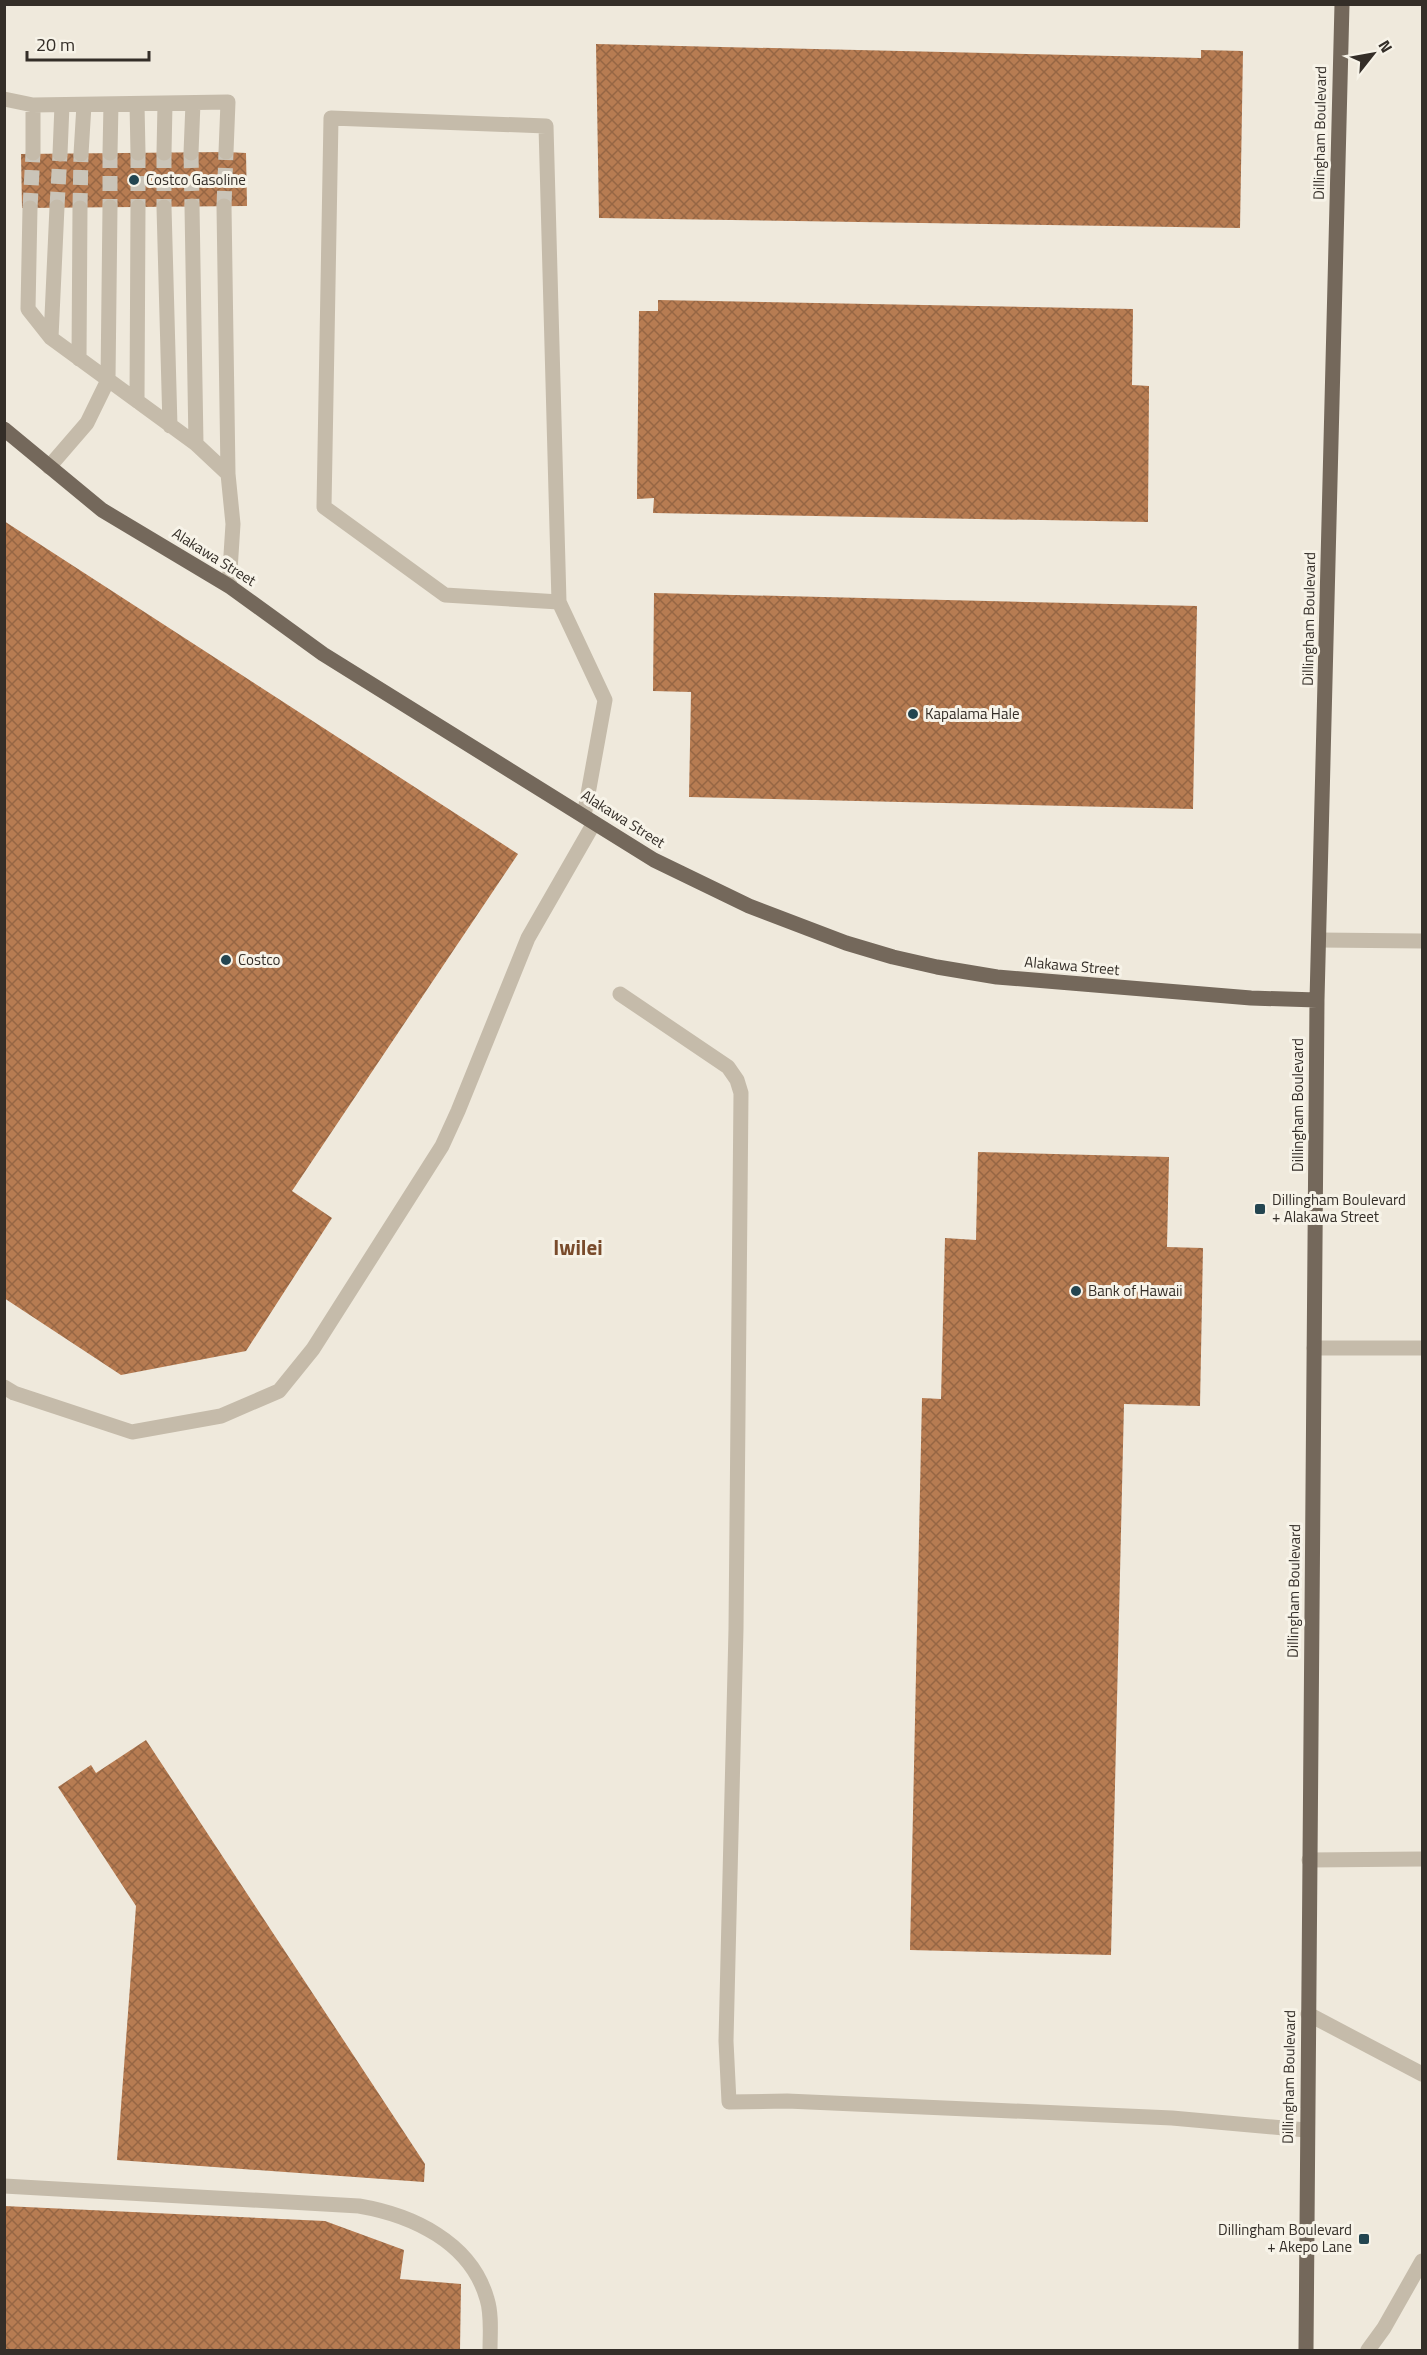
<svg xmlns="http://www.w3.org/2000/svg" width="1427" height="2355" font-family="'Titillium Web',sans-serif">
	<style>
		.building { fill: url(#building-cross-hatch) }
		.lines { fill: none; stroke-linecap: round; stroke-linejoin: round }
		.minor-tunnel { stroke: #cac4b8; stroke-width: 15; stroke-dasharray: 15 8; stroke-linecap: butt }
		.minor { stroke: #c5bbaa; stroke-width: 15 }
		.major { stroke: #74685b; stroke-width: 15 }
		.poi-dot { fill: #234550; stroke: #f7f3e8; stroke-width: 2 }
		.labels { text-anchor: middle; stroke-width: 6; stroke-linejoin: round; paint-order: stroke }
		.street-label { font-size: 15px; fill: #342e28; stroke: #f7f3e8 }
		.poi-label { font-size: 15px; fill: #342e28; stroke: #f7f3e8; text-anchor: start }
		.district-label { font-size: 21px; font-weight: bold; fill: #794b2b; stroke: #f7f3e8 }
	</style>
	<defs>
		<pattern id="building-cross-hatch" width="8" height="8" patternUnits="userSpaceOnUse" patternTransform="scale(1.5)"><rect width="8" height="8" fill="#b77c52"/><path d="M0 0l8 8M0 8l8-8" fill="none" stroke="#966644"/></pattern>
	</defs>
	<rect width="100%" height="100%" fill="#efe9dc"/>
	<!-- building -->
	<path class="building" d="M596,44L1201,58V50L1243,51L1240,228L599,218Z
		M226,152L246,153L247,206L22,208L21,154Z
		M658,300L1133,309L1132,385L1149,386L1148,522L653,513L654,498L637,499L639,311H658Z
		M4,521L518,854L292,1191L332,1218L246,1351L121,1375L4,1298Z
		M654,593L1197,606L1193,809L689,797L691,692L653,691Z
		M978,1152L1169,1157L1167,1247L1203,1248L1200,1406L1124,1404L1111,1955L910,1950L922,1398L941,1399L945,1238L976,1240Z
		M146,1740L425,2164L424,2182L117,2160L136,1906L58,1787L91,1765L96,1773Z
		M4,2206L325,2221L404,2250L400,2279L461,2284L460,2350H4Z"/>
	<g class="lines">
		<!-- minor-tunnel -->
		<path class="minor-tunnel" d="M110,153V207
			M138,153V207
			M164,153V207
			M191,153L192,206
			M224,206L226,152
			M57,207L60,154
			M30,208L33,153
			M80,208L81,154"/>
		<!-- minor -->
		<path class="minor" d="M4,99L33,105L228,102L226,152
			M137,104L138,153
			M33,153V105
			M110,153L111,104
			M164,153L165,104
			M191,153L193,103
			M60,154L62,105
			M81,154L84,105
			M192,206L196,444
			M224,206L228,474L233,524L229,586
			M164,207L170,426
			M30,208L28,309L51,338L196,444L228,474
			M51,338L57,207
			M79,359L80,208
			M137,401L138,207
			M49,467L87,423L108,380L110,207
			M559,602L445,595L324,507L331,118L546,126L559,602L605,700L584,816
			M1319,940L1422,941
			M620,994L728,1067L737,1080L741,1093L736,1629L726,2041L729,2102L787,2101L1172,2118L1306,2130
			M1314,1348H1422
			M4,1387L14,1393L132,1432L221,1416L279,1391L313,1349L442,1146L458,1111L528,938L594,823
			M1309,1860L1422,1859
			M1308,2014L1422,2074
			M4,2186L359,2206C412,2215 471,2242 487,2299C492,2315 490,2334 490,2350
			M1368,2350L1384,2328L1422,2261"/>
		<!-- major -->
		<path class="major" d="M4,429L102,510L229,586L323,654L654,860L749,906L846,943L893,957L937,967L997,977L1251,998L1317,1000
			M1306,2350L1317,1000L1342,4"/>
	</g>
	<!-- markers -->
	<g class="poi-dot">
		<circle cx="134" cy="180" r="6"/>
		<circle cx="913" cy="714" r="6"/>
		<circle cx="226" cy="960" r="6"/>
		<rect x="1254" y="1203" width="12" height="12" rx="3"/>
		<circle cx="1076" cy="1291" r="6"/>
		<rect x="1358" y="2233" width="12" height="12" rx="3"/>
	</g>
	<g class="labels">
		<!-- street labels -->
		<g class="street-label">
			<text transform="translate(1320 133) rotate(-89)" y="5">Dillingham Boulevard</text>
			<text transform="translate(214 557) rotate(32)" y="5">Alakawa Street</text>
			<text transform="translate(1309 619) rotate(-89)" y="5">Dillingham Boulevard</text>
			<text transform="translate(623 819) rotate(32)" y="5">Alakawa Street</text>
			<text transform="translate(1072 966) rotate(5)" y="5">Alakawa Street</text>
			<text transform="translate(1298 1105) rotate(-90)" y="5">Dillingham Boulevard</text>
			<text transform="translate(1294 1591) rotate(-89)" y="5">Dillingham Boulevard</text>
			<text transform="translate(1289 2077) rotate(-89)" y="5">Dillingham Boulevard</text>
		</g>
		<!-- poi labels -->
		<g class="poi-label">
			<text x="146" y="185">Costco Gasoline</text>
			<text x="925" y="719">Kapalama Hale</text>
			<text x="238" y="965">Costco</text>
			<text x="1272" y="1205">Dillingham Boulevard<tspan x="1272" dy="17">+ Alakawa Street</tspan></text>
			<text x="1088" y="1296">Bank of Hawaii</text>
			<text x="1352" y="2235" text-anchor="end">Dillingham Boulevard<tspan x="1352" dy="17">+ Akepo Lane</tspan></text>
		</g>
		<!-- district labels -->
		<g class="district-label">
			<text x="578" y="1255">Iwilei</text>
		</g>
	</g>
	<!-- border -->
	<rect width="1427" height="2355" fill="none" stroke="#342e28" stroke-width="12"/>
	<!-- north arrow -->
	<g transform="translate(1373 54) rotate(59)" stroke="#f7f3e8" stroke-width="4.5" paint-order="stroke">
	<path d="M0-4.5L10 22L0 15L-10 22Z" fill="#342e28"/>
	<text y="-9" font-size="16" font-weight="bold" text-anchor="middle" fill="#342e28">N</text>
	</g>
	<!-- scale -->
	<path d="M27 51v9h122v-9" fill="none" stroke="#342e28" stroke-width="3"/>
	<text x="36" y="51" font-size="18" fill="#342e28" stroke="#f7f3e8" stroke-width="4.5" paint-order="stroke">20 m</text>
</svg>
